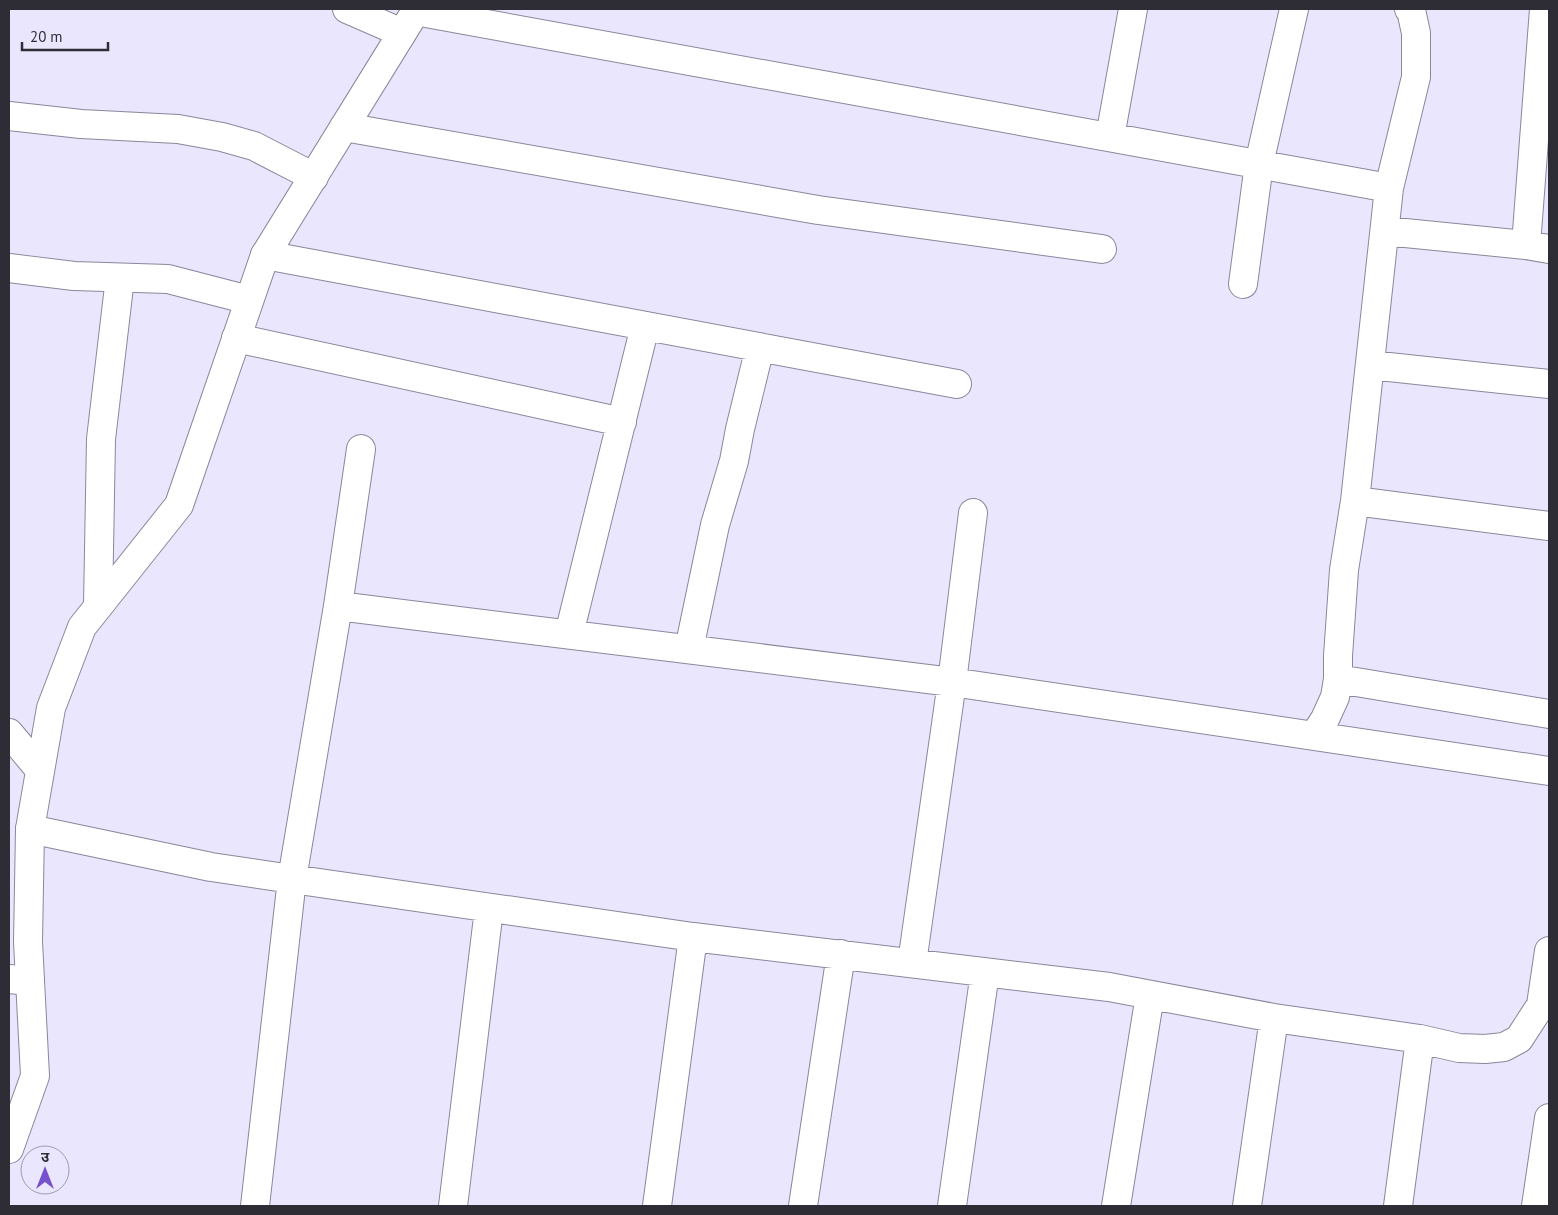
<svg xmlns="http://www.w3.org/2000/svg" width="1558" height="1215" font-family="'PT Sans','Noto Sans Devanagari',sans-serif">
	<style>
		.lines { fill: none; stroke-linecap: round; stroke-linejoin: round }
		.minor-casing { stroke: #8a879b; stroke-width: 30 }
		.tertiary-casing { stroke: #8a879b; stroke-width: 30 }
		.minor { stroke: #fff; stroke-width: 28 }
		.tertiary { stroke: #fff; stroke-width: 28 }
	</style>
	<rect width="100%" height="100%" fill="#eae6fd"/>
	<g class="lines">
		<!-- minor casing -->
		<g class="minor-casing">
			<path id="minor" d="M347,9L402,33
				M1544,9L1526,245L1549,249
				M415,11L1389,188
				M9,116L81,124L178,129L222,137L254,146L314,177
				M344,127L818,210L1102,249
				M1110,137L1133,9
				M1385,231L1526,245
				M265,255L957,384
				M9,268L74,276L168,279L249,300
				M1243,284L1259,164L1294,9
				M236,338L622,422
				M1370,365L1549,384
				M1355,501L1549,526
				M98,606L101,439L120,278
				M338,606L361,449
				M569,634L645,326
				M689,649L715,525L734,461L740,429L760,347
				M1338,679L1549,714
				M9,733L40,770
				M1314,736L1325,719L1335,697L1338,679V656L1344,570L1355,501L1389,188L1416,77V33L1411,10L1409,9
				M30,829L211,867L292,879L693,937L1109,987L1274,1018L1420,1039L1459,1048L1485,1049L1504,1047L1519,1039L1541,1005L1549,951
				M912,963L952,682L1549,771
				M9,979L30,981
				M255,1206L292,879L338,606L952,682L973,513
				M453,1206L489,909
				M657,1206L693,937
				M803,1206L841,954
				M952,1206L985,972
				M1116,1206L1150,995
				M1247,1206L1274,1018
				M1398,1206L1420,1039
				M1536,1206L1549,1118"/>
		</g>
		<!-- tertiary casing -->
		<g class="tertiary-casing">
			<path id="tertiary" d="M9,1149L35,1076L28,942L30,829L51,708L82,627L179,505L265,255L417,9"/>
		</g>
		<!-- minor -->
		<use href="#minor" class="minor"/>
		<!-- tertiary -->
		<use href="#tertiary" class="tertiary"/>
	</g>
	<!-- border -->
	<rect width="1558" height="1215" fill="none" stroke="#2e2d36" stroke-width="20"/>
	<!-- north arrow -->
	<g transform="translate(45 1170)"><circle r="24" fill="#eae6fd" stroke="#9f9cad"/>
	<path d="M0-4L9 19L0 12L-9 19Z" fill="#7551cb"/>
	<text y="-8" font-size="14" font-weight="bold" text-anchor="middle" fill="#2e2d36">उ</text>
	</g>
	<!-- scale -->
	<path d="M22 42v8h86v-8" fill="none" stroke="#2e2d36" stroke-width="2.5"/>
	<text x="30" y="42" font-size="15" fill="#2e2d36" stroke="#eae6fd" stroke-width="4" paint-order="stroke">20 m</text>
</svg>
